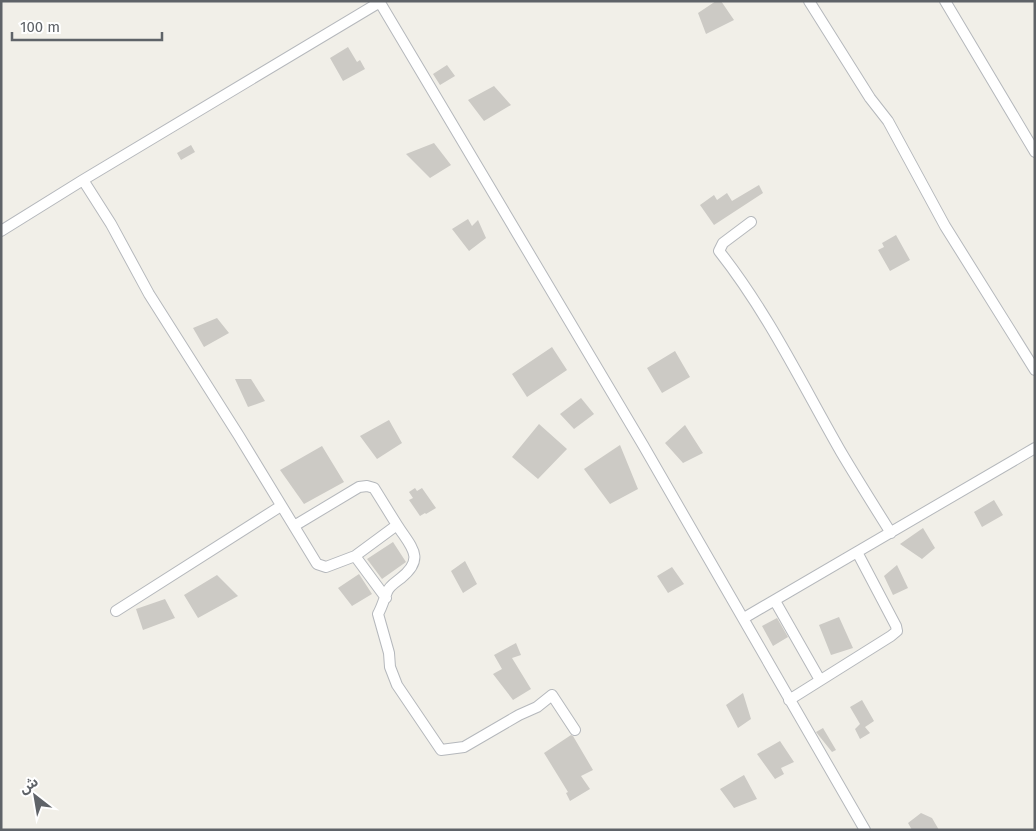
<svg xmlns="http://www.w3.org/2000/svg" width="1036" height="831" font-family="'Fira Sans','Noto Sans Arabic',sans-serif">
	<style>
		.building { fill: #cccac5 }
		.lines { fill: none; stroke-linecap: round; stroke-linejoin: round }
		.minor-casing { stroke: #b5b8bc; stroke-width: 12 }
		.minor { stroke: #fff; stroke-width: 10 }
	</style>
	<rect width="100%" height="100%" fill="#f1efe8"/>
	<!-- building -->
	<path class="building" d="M716,1H721L734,20L706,34L698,13Z
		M348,47L357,62L360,60L365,69L343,81L330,58Z
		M447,65L455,76L440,85L433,74Z
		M494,86L511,105L484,121L468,100Z
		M434,143L451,165L430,178L406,154Z
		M191,145L195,152L181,160L177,153Z
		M759,185L763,193L714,225L700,205L714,195L717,200L727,193L732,201Z
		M468,219L472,226L478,220L486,238L469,251L452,229Z
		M896,235L910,260L890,271L878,250L884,247L882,243Z
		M217,318L229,333L204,347L193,328Z
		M552,347L567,370L527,397L512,374Z
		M675,351L690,377L662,393L647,368Z
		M235,379H251L265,401L248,407Z
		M581,398L594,414L574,429L560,414Z
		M389,420L402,443L377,459L360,436Z
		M539,424L567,449L538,479L512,457Z
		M685,425L703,453L683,463L665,443Z
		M620,445L638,489L610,504L584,469Z
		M322,446L344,482L304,504L280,470Z
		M415,488L417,491L422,488L436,508L426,514L425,513L420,516L409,500L413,498L409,492Z
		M994,500L1003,515L982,527L974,512Z
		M923,528L935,548L922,559L900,544Z
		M393,542L406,562L382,579L367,559Z
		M465,561L477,584L463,593L451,571Z
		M897,565L908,588L893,595L884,576Z
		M672,567L684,584L668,593L657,576Z
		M359,574L372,594L352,606L338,588Z
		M217,575L238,596L198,618L184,595Z
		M165,599L175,618L143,630L136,609Z
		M839,617L853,648L831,655L819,625Z
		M777,618L788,637L773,646L762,626Z
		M516,643L521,655L512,658L531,689L513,700L493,674L502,669L494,655Z
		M743,693L751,719L738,728L726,705Z
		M862,700L874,721L865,727L870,733L860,739L855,729L860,724L850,707Z
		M823,728L836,750L832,752L816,732Z
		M571,735L573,736L593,770L581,776L590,789L570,801L566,793L568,792L544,753Z
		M780,741L794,762L781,768L784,774L775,779L757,754Z
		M744,775L757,799L734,808L720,789Z
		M921,813L932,818L939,830H912L908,823Z"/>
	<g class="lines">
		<!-- minor casing -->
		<g class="minor-casing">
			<path id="minor" d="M379,1L643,445L865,830
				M809,1L870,98L888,121L945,226L1035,370
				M945,1L1035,152
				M83,180L111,224L149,294L239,436L317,564L326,567L355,556L397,525C411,547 426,558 401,578C396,582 389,586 387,592C384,599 382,607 378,614L389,653L390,667L397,685L441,750L464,747L519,715L537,707L552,695L575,730
				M751,222L723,243L719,251C768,313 802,384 841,452C857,479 874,506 891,533
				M1,231L83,180L380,2
				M294,526L359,487L367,486L374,488L397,525
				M355,556L386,598
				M775,601L820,680
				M116,611L281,506
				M744,618L1035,448
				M789,700L891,636L897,631L896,626L857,552"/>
		</g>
		<!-- minor -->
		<use href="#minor" class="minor"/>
	</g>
	<!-- border -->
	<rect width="1036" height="831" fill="none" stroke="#5f6368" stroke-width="5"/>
	<!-- north arrow -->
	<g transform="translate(35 796) rotate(329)" stroke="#ffffff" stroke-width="4" paint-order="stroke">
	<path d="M0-4L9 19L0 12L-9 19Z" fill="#5f6368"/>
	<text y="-8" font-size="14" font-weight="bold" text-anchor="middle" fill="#5f6368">ش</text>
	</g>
	<!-- scale -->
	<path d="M12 32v8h150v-8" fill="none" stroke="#5f6368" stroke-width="2.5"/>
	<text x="20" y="32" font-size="15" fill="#5f6368" stroke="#ffffff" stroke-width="4" paint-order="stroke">100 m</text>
</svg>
